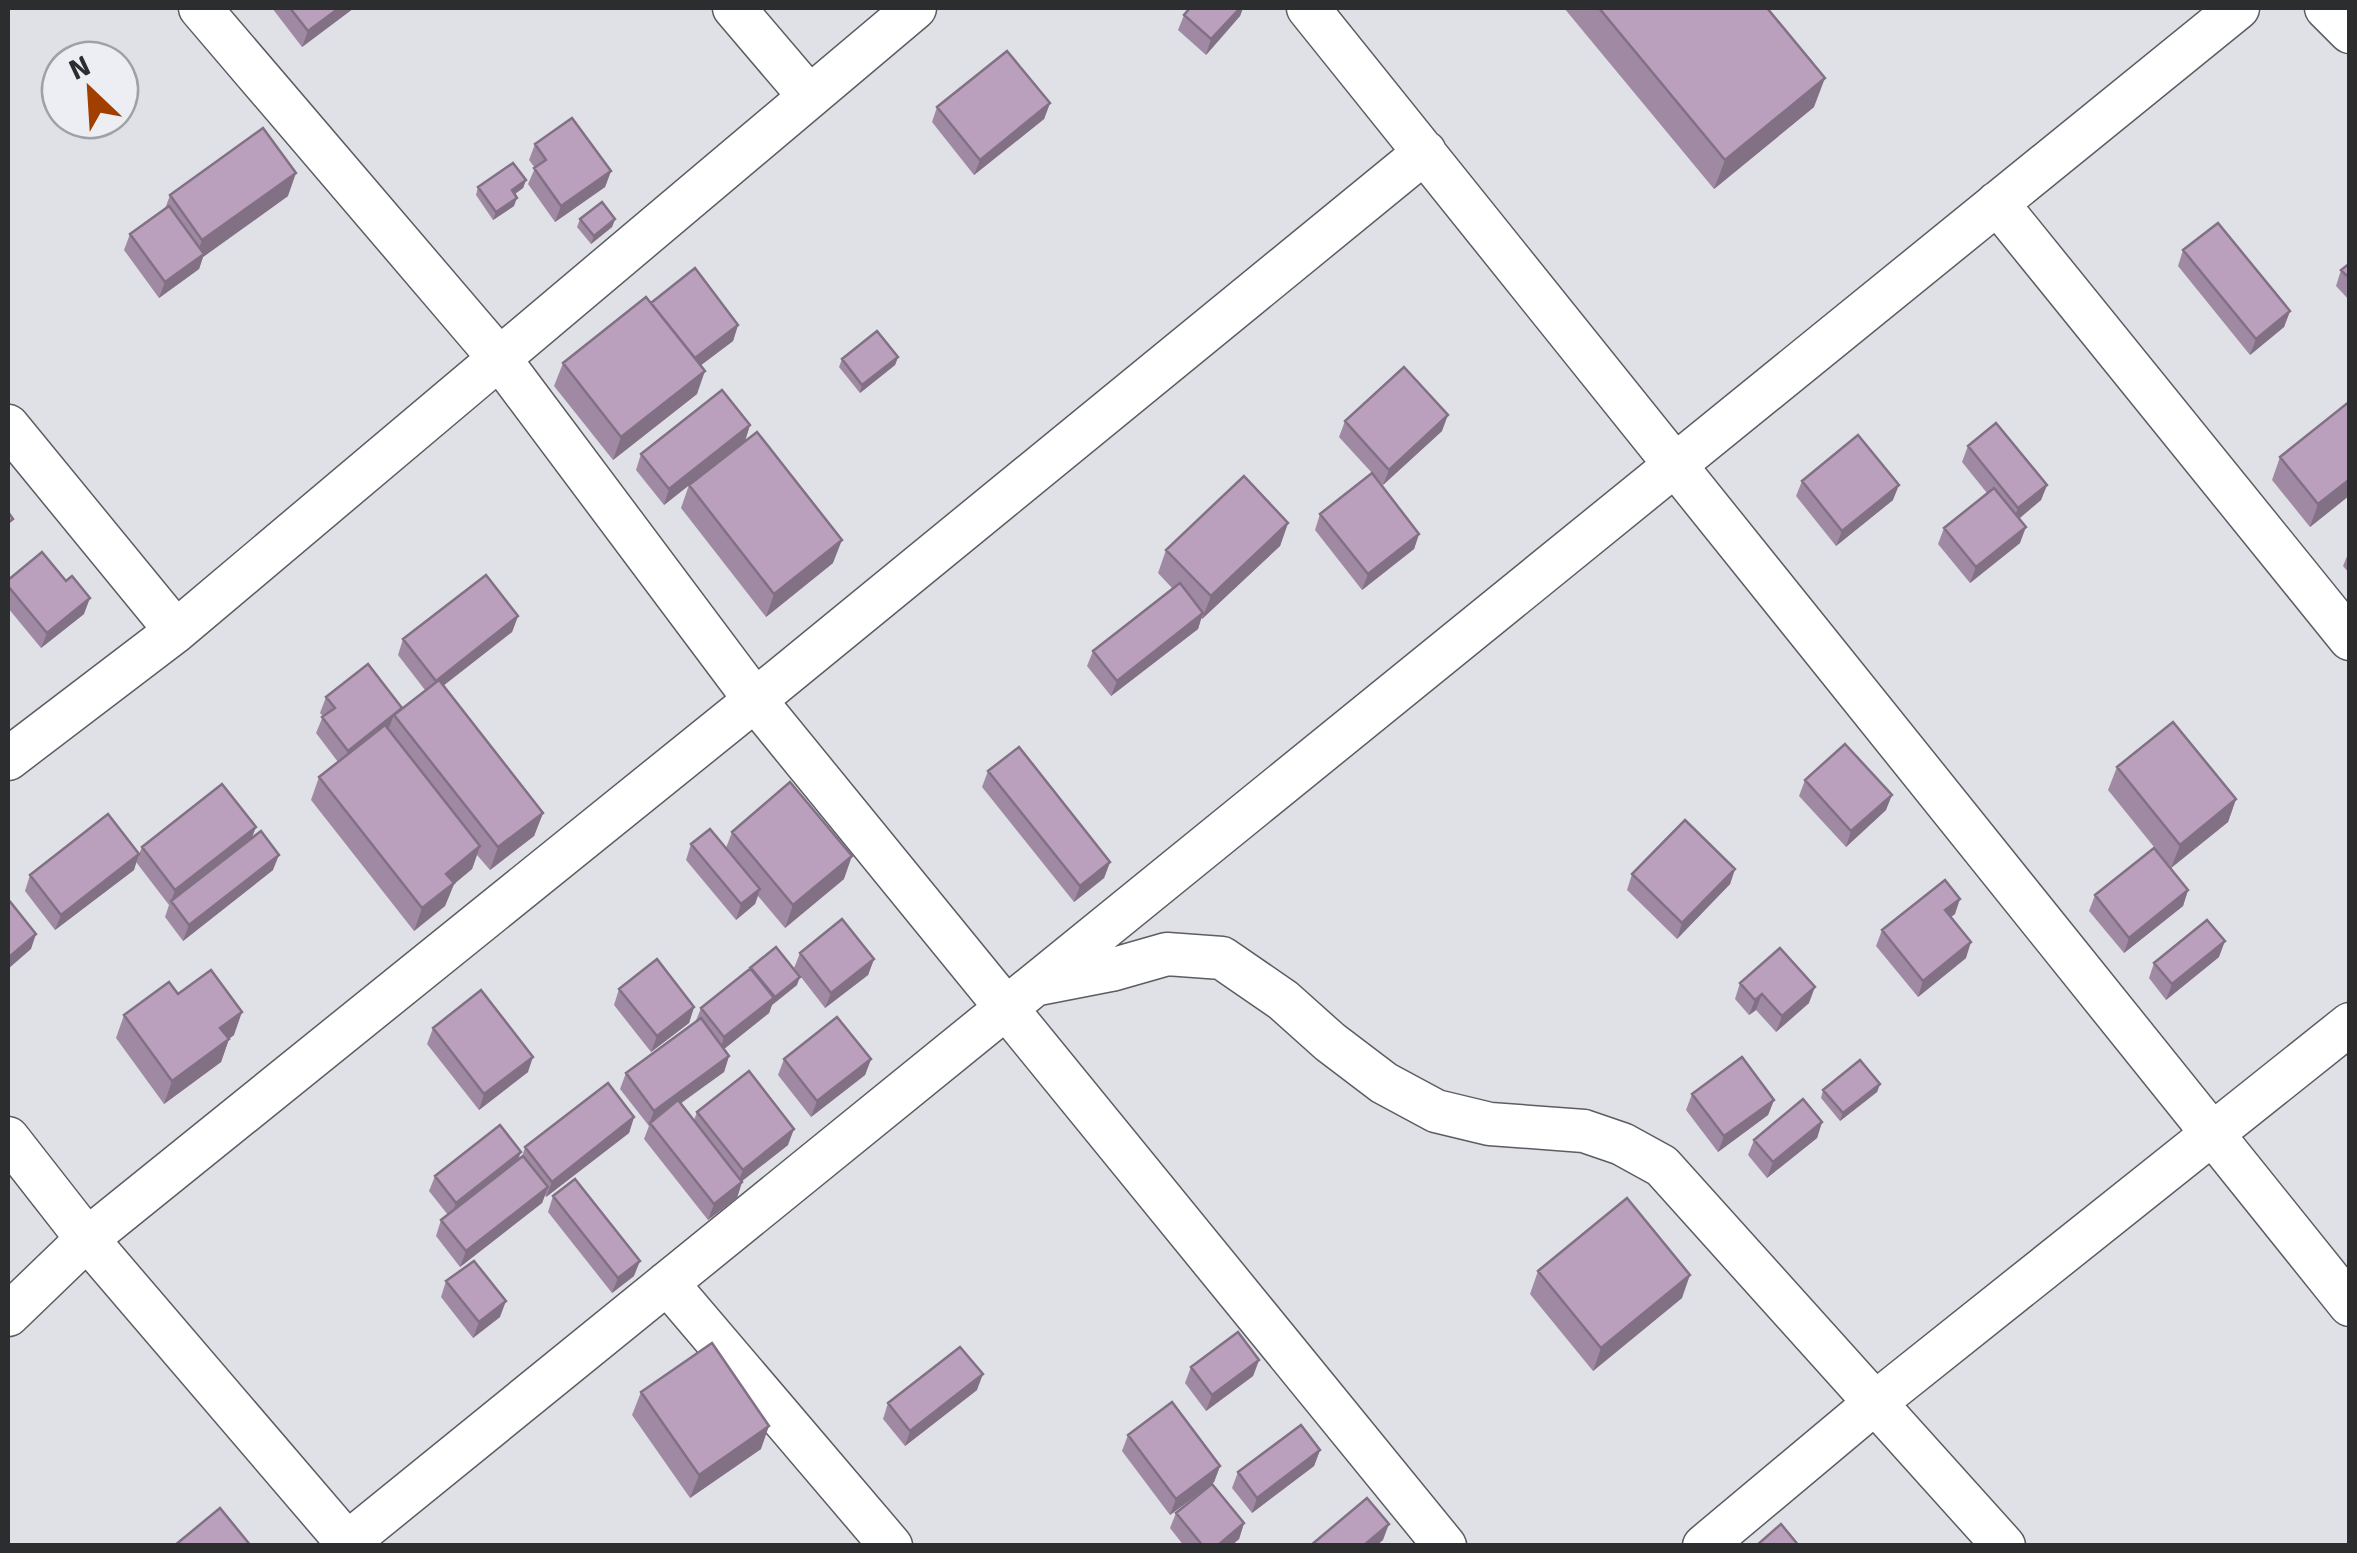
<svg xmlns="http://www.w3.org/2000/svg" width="2357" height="1553" font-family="Signika,sans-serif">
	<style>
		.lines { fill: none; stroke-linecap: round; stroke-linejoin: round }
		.street-casing { stroke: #5b5d62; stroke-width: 45 }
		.street { stroke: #fff; stroke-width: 42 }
		.wall { fill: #a08aa3 }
		.shaded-wall { fill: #827084 }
		.building { fill: #baa0bd; stroke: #827084; stroke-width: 2.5 }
	</style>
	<rect width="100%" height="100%" fill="#dfe1e7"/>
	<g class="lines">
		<!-- street casing -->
		<g class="street-casing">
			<path id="street" d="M200,8L499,358L755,700L1445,1546
				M734,8L809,96
				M1308,8L2350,1305
				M2326,8L2350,32
				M1997,203L2350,639
				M8,426L176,631
				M8,759L176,631L915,8
				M1039,984L1111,970L1167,954L1222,958L1283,1000L1330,1042L1384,1083L1436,1111L1490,1124L1584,1131L1622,1144L1662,1166L2004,1546
				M8,1138L87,1239L350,1546
				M667,1283L891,1546
				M8,1315L87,1239L755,700L1425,152
				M347,1543L2238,8
				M1704,1546L1876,1402L2350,1024"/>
		</g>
		<!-- street -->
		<use href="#street" class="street"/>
	</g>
	<!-- wall -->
	<path class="wall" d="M272,8H354L302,47Z
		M1190,8H1243L1240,16L1206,55L1178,30L1184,15Z
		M1564,8H1767L1814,107L1714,189Z
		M1050,103L1044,119L974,175L932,122L937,107Z
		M535,144L611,171L605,187L555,222L528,184L535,168L529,160Z
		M526,180L523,188L515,194L514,206L493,220L476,195L478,187Z
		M170,195L288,196L203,257L199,269L159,298L124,250L130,234L165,209Z
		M580,219H615L612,227L591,244L577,227Z
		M2183,250L2290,311L2284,327L2250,355L2178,266Z
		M2350,263V301L2336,286L2341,270Z
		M651,303L738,325L733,341L701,365L697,394L613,460L554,386L563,363Z
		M898,357L895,365L860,393L839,367L842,359Z
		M2350,401V495L2310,527L2272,480L2280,457Z
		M1345,421L1442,431L1383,485L1339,437Z
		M750,425L745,441L664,505L636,470L641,454Z
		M1968,446L2047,485L2041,500L2019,519L2020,543L1970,583L1938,544L1944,528L1987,493L1962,462Z
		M1802,481L1893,500L1836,546L1796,496Z
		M689,485L833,563L766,617L681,508Z
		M1320,514L1419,534L1414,549L1362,590L1315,530Z
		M1288,523L1280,546L1202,619L1201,618L1198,629L1111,696L1087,666L1093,651L1172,588L1158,573L1166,550Z
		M2350,549V574L2343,566Z
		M8,580L84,614L41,648L8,608Z
		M518,616L512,632L443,686L543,813L534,836L490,870L477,855L472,869L454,884L445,906L414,931L311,800L319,777L338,762L316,733L323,716L320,713L326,697L402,708L425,690L398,655L403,639Z
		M2117,767L2236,799L2228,822L2171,868L2108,790Z
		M988,771L1110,862L1104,878L1074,902L982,787Z
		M1805,780L1886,810L1846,847L1799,796Z
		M732,832L844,879L785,928L758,896L755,904L736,920L686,860L691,844L726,848Z
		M252,838L273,870L183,941L165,917L169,905L136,862L134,870L55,930L25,891L30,875L139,854L142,847Z
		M1735,869L1730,884L1677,939L1627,890L1632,874Z
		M2188,890L2183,906L2124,953L2089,911L2095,895Z
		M1955,914L1951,917L1966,958L1918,997L1876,946L1882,930Z
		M800,953L874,959L868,975L825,1008L794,968Z
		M2219,957L2166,1000L2149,978L2154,963Z
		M1740,983L1809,1003L1776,1032L1756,1010L1749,1015L1735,999Z
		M797,985L772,1005L769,1013L724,1049L729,1056L724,1072L680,1103L694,1120L697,1112L788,1145L742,1181L737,1198L708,1220L644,1139L649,1126L620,1089L626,1073L695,1023L701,1008Z
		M619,989L694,1007L689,1023L651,1052L614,1005Z
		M178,994L234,1035L229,1039L221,1062L164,1104L116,1038L124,1015Z
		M433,1028L528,1072L479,1110L427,1044Z
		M784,1059H871L865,1075L811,1117L778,1075Z
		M1880,1084L1877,1092L1840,1121L1821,1098L1823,1090Z
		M1692,1094L1774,1100L1768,1115L1718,1152L1686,1110Z
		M634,1117L629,1133L546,1197L545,1195L542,1203L460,1267L436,1236L441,1220L448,1215L429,1191L435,1176L518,1160L522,1157L525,1147Z
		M1822,1122L1817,1138L1767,1178L1748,1155L1754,1140Z
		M553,1196L634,1276L612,1293L548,1212Z
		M1538,1271L1682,1298L1593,1371L1530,1294Z
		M446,1281L500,1317L473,1338L441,1297Z
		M1259,1360L1253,1376L1206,1411L1185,1383L1191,1367Z
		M977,1390L905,1446L883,1419L888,1403Z
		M641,1392L761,1449L690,1498L632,1415Z
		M1128,1435L1220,1466L1214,1482L1212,1484L1244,1523L1239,1539L1231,1546H1184L1170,1528L1176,1513L1209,1486L1170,1515L1122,1451Z
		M1320,1450L1314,1466L1252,1513L1232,1488L1238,1472Z"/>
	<!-- shaded-wall -->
	<path class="shaded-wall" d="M339,8H354L302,47L308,31Z
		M1240,8H1243L1240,16L1206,55L1211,39Z
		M1825,78L1814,107L1714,189L1725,160Z
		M1050,103L1044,119L974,175L980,160Z
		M611,171L605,187L555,222L561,206Z
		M296,173L288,196L203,257L199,269L159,298L165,282L195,260L202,240Z
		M526,180L523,188L509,198L512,190Z
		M517,198L514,206L493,220L496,212Z
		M615,219L612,227L591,244L594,236Z
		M2290,311L2284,327L2250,355L2256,339Z
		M738,325L733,341L688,375L694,359Z
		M898,357L895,365L860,393L862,385Z
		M705,371L697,394L613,460L621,437Z
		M1448,415L1442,431L1383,485L1389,470Z
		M750,425L745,441L664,505L669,489Z
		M2350,479V495L2310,527L2318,504Z
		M1899,485L1893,500L1836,546L1842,531Z
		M2047,485L2041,500L2012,524L2018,508Z
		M1288,523L1280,546L1202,619L1211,596Z
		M2026,527L2020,543L1970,583L1976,567Z
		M1419,534L1414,549L1362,590L1368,574Z
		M842,540L833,563L766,617L774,594Z
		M90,598L84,614L41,648L47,633Z
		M1203,613L1198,629L1111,696L1117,681Z
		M518,616L512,632L430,696L436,681Z
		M394,715L388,730L342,766L348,751Z
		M1892,795L1886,810L1846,847L1851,831Z
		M2236,799L2228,822L2171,868L2180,845Z
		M543,813L534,836L490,870L498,847Z
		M256,827L250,843L171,902L175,890Z
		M480,846L472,869L454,884L445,906L414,931L422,908L446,874Z
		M139,854L134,870L55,930L61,915Z
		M279,855L273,870L183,941L189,925Z
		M852,856L844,879L785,928L793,905Z
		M1110,862L1104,878L1074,902L1080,886Z
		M1735,869L1730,884L1677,939L1682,923Z
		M760,889L755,904L736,920L741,904Z
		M2188,890L2183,906L2124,953L2129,938Z
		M1960,899L1955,914L1939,926L1945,910Z
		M36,934L31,949L8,969V958Z
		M2225,941L2219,957L2166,1000L2172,984Z
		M1971,942L1966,958L1918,997L1923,981Z
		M874,959L868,975L825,1008L831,993Z
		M800,977L797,985L772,1005L769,1013L719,1053L724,1037Z
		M1815,987L1809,1003L1776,1032L1782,1016Z
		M1762,994L1756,1010L1749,1015L1755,1000Z
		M694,1007L689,1023L651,1052L657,1036Z
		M242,1012L234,1035L212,1051L220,1028Z
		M229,1039L221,1062L164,1104L172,1081Z
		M729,1056L724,1072L651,1125L650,1123L648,1127L654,1111Z
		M533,1057L528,1072L479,1110L484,1094Z
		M871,1059L865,1075L811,1117L817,1101Z
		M1880,1084L1877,1092L1840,1121L1843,1113Z
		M1774,1100L1768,1115L1718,1152L1724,1136Z
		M634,1117L629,1133L546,1197L552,1182Z
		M1822,1122L1817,1138L1767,1178L1773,1162Z
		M794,1129L788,1145L737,1185L743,1170Z
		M521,1152L515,1168L450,1218L456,1203Z
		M742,1182L737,1198L708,1220L714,1204Z
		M548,1187L542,1203L460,1267L466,1251Z
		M640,1261L634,1276L612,1293L618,1278Z
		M1690,1275L1682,1298L1593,1371L1601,1348Z
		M506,1301L500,1317L473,1338L479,1322Z
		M1259,1360L1253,1376L1206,1411L1212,1395Z
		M983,1374L977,1390L905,1446L910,1431Z
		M769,1426L761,1449L690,1498L699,1475Z
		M1320,1450L1314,1466L1252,1513L1257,1498Z
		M1220,1466L1214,1482L1170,1515L1176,1499Z
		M1244,1523L1239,1539L1231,1546H1217Z
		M1389,1524L1383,1540L1376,1546H1363Z"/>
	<!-- building -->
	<path class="building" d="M290,8H339L308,31Z
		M1190,8H1240L1211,39L1184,15Z
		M1599,8H1767L1825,78L1725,160Z
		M1007,51L1050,103L980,160L937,107Z
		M572,118L611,171L561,206L534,168L546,160L535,144Z
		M263,128L296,173L202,240L170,195Z
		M513,163L526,180L512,190L517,198L496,212L478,187Z
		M602,202L615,219L594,236L580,219Z
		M169,206L204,254L165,282L130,234Z
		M2218,223L2290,311L2256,339L2183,250Z
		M2350,263V279L2341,270Z
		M695,268L738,325L695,358L651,303Z
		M646,297L705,371L621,437L563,363Z
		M877,331L898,357L862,385L842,359Z
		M1404,367L1448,415L1389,470L1345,421Z
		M722,390L750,425L669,489L641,454Z
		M2350,401V479L2318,504L2280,457Z
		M1996,423L2047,485L2018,508L1968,446Z
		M757,432L842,540L774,594L689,485Z
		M1858,435L1899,485L1842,531L1802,481Z
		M1372,473L1419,534L1368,574L1320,514Z
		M1244,476L1288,523L1211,596L1166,550Z
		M1994,488L2026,527L1976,567L1944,528Z
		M8,512L13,519L8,523Z
		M42,552L66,581L72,576L90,598L47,633L8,586V580Z
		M486,575L518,616L436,681L403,639Z
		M1180,583L1203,613L1117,681L1093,651Z
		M368,664L402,708L348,751L322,717L335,708L326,697Z
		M439,680L543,813L498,847L394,715Z
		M2173,722L2236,799L2180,845L2117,767Z
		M385,725L480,846L446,874L454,883L422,908L319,777Z
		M1845,744L1892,795L1851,831L1805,780Z
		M1019,747L1110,862L1080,886L988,771Z
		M790,782L852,856L793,905L732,832Z
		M222,784L256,827L175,890L142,847Z
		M108,814L139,854L61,915L30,875Z
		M1685,820L1735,869L1682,923L1632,874Z
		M710,829L760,889L741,904L691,844Z
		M261,831L279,855L189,925L171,901Z
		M2154,848L2188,890L2129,938L2095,895Z
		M1945,880L1960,899L1945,910L1971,942L1923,981L1882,930Z
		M8,899L36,934L8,958Z
		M842,919L874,959L831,993L800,953Z
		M2207,920L2225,941L2172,984L2154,963Z
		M776,947L800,977L774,998L750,968Z
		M1780,948L1815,987L1782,1016L1762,994L1755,1000L1740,983Z
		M657,959L694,1007L657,1036L619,989Z
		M751,968L775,997L724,1037L701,1008Z
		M211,970L242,1012L220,1028L229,1039L172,1081L124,1015L169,982L178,994Z
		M481,990L533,1057L484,1094L433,1028Z
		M837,1017L871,1059L817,1101L784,1059Z
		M701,1018L729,1056L654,1111L626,1073Z
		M1742,1057L1774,1100L1724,1136L1692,1094Z
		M1860,1060L1880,1084L1843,1113L1823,1090Z
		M749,1071L794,1129L743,1170L697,1112Z
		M608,1083L634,1117L552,1182L525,1147Z
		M1803,1099L1822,1122L1773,1162L1754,1140Z
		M678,1100L742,1182L714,1204L650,1123Z
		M500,1125L521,1152L456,1203L435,1176Z
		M523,1156L548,1187L466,1251L441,1220Z
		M575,1179L640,1261L618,1278L553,1196Z
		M1627,1198L1690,1275L1601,1348L1538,1271Z
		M474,1261L506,1301L479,1322L446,1281Z
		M1238,1332L1259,1360L1212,1395L1191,1367Z
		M712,1343L769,1426L699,1475L641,1392Z
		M960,1347L983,1374L910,1431L888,1403Z
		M1172,1402L1220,1466L1176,1499L1128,1435Z
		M1301,1425L1320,1450L1257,1498L1238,1472Z
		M1212,1484L1244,1523L1217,1546H1203L1176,1513Z
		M1367,1498L1389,1524L1363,1546H1310Z
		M220,1508L251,1546H174Z
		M1781,1524L1799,1546H1756Z"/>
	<!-- border -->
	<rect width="2357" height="1553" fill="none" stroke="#2c2d2f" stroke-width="20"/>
	<!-- north arrow -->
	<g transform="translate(90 90) rotate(335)"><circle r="48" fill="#edeef4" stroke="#a0a1a5" stroke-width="2.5"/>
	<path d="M0-8L18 38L0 25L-18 38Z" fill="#a13f00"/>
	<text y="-15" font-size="28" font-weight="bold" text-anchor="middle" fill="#2c2d2f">N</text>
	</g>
</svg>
